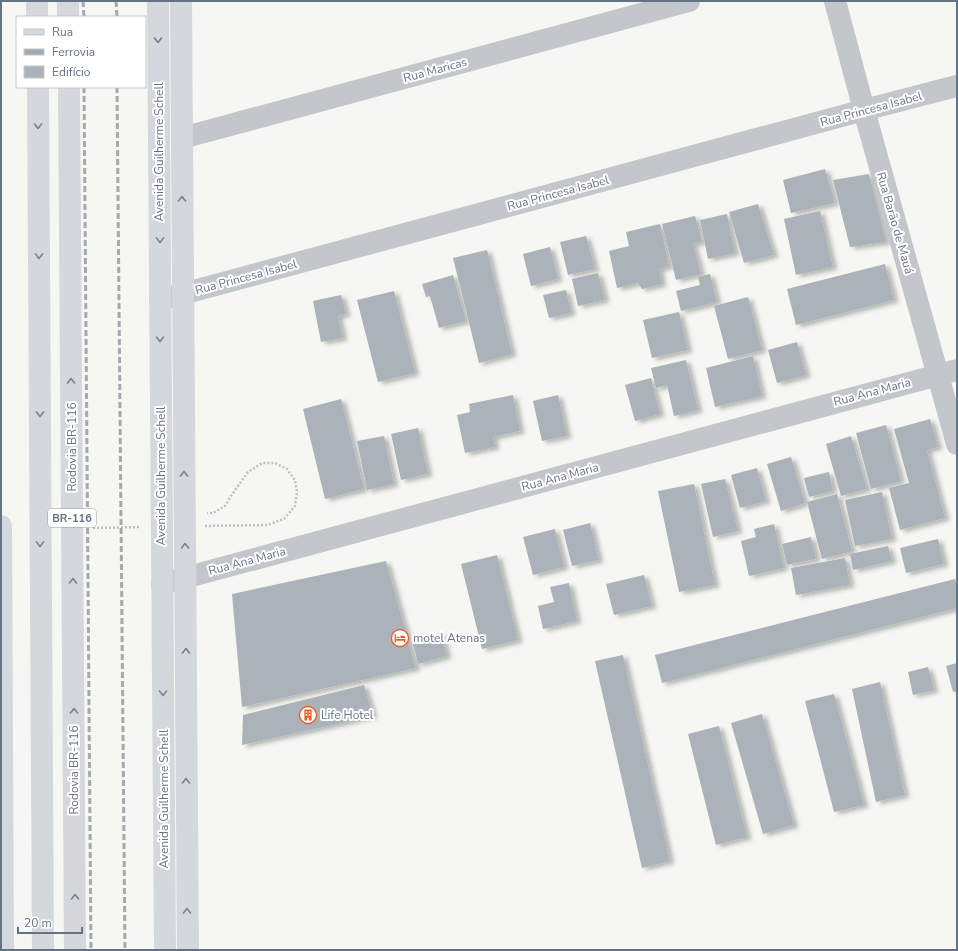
<svg xmlns="http://www.w3.org/2000/svg" width="958" height="951" font-family="'Nunito Sans',sans-serif">
	<style>
		.building { fill: #abb2b9; filter: url(#shadow) }
		.lines { fill: none; stroke-linecap: round; stroke-linejoin: round }
		.path { stroke: #bdbfc1; stroke-width: 2.5; stroke-dasharray: 2 2; stroke-linecap: butt }
		.minor { stroke: #c3c6ca; stroke-width: 22 }
		.major { stroke: #d4d8dc; stroke-width: 22 }
		.highway { stroke: #d4d8dc; stroke-width: 22 }
		.rail { stroke: #a3a9af; stroke-width: 3; stroke-dasharray: 6 3; stroke-linecap: butt }
		.oneway { stroke: #758291 }
		.labels { text-anchor: middle; stroke-width: 4; stroke-linejoin: round; paint-order: stroke }
		.shield { fill: #fff; stroke: #929da9; stroke-width: 1 }
		.shield-label { font-size: 11px; font-weight: bold; fill: #647384 }
		.street-label { font-size: 12px; fill: #647384; stroke: #fff }
		.poi-label { font-size: 12px; fill: #647384; stroke: #fff; text-anchor: start }
	</style>
	<defs>
		<filter id="shadow"><feDropShadow dx="4.5" dy="2.5" stdDeviation="2" flood-color="#0004"/></filter>
	</defs>
	<rect width="100%" height="100%" fill="#f6f6f2"/>
	<!-- building -->
	<path class="building" d="M825,169L835,203L791,213L783,180Z
		M869,174L886,242L850,247L833,180Z
		M758,204L774,255L744,263L729,212Z
		M820,211L833,267L796,275L784,219Z
		M727,214L735,253L708,259L700,220Z
		M695,216L702,242L693,244L701,274L676,280L662,224Z
		M660,224L669,266L659,269L662,284L642,289L638,283L617,288L609,251L629,246L626,232Z
		M586,236L595,269L568,275L560,242Z
		M550,247L558,279L531,286L523,254Z
		M487,250L512,354L479,363L453,258Z
		M885,264L894,300L796,325L787,289Z
		M598,273L605,300L578,306L572,279Z
		M710,274L717,302L681,311L676,291L700,285L698,277Z
		M453,275L466,321L439,328L430,296L426,297L422,284Z
		M566,290L571,313L549,318L543,295Z
		M394,291L415,373L378,382L357,300Z
		M341,295L346,314L338,316L343,338L321,342L313,301Z
		M748,297L762,350L728,359L714,306Z
		M679,312L688,350L652,358L643,320Z
		M797,342L806,375L777,383L768,350Z
		M753,356L762,396L715,407L706,368Z
		M686,360L698,410L674,416L667,385L656,388L651,368Z
		M651,378L660,414L635,421L625,385Z
		M513,395L520,431L493,437L495,447L465,453L457,415L470,412L469,404Z
		M558,395L567,436L542,441L533,401Z
		M341,399L364,489L325,499L303,409Z
		M930,419L938,447L927,450L945,518L900,530L889,488L909,483L894,429Z
		M886,425L901,481L871,489L856,433Z
		M418,428L428,474L401,480L391,434Z
		M384,436L394,484L367,490L357,441Z
		M851,436L867,489L841,496L826,444Z
		M791,457L805,503L781,511L767,464Z
		M757,468L766,501L740,508L731,475Z
		M829,472L833,491L809,497L804,478Z
		M725,479L738,531L713,537L701,484Z
		M694,484L715,585L679,592L658,491Z
		M882,492L892,539L855,546L845,500Z
		M837,494L852,551L822,559L807,502Z
		M590,523L599,560L572,566L563,530Z
		M774,524L784,568L749,576L741,541L756,537L754,529Z
		M555,529L564,567L533,575L523,537Z
		M811,537L816,559L787,565L782,544Z
		M938,539L944,564L906,573L900,548Z
		M888,546L892,561L853,570L850,554Z
		M497,555L518,640L482,649L461,564Z
		M845,558L850,585L796,595L791,568Z
		M386,561L416,668L242,707L232,594Z
		M644,575L652,606L614,615L606,584Z
		M955,579L957,588V608L662,683L655,655Z
		M569,583L577,621L543,629L538,606L554,602L550,587Z
		M441,633L447,656L418,664L412,640Z
		M623,655L670,861L642,868L595,661Z
		M957,663V691L953,692L946,666Z
		M928,667L934,690L913,695L908,672Z
		M880,682L905,795L876,802L852,689Z
		M364,685L373,716L242,745L243,715Z
		M834,694L864,805L834,812L805,701Z
		M762,714L794,825L763,834L731,723Z
		M719,726L747,837L716,845L688,734Z"/>
	<g class="lines">
		<!-- path -->
		<path class="path" d="M205,526L267,525L284,519L295,506L297,492L295,480L287,469L275,463H262L248,472L231,496L225,506L213,513H207
			M93,528L140,527"/>
		<!-- minor -->
		<path class="minor" d="M835,1L864,110L957,444
			M182,138L689,1
			M160,300L864,110L957,86
			M162,584L957,370"/>
		<!-- major -->
		<path class="major" d="M158,1L165,950
			M181,1L188,950
			M1,526L3,950"/>
		<!-- highway -->
		<path class="highway" d="M37,1V17
			M68,1V17
			M38,87L43,950
			M69,87L75,950"/>
		<!-- rail -->
		<path class="rail" d="M83,1L84,17
			M116,1L117,17
			M84,87L91,950
			M117,87L125,950"/>
	</g>
	<!-- one-way arrows -->
	<defs><path id="oneway-chevron" d="M-2-3.5L2.5 0L-2 3.5" fill="none" stroke-width="1.6" stroke-linecap="round" stroke-linejoin="round"/></defs>
	<g class="oneway">
		<use href="#oneway-chevron" transform="translate(158 40) rotate(90)"/>
		<use href="#oneway-chevron" transform="translate(38 126) rotate(90)"/>
		<use href="#oneway-chevron" transform="translate(182 199) rotate(-90)"/>
		<use href="#oneway-chevron" transform="translate(160 240) rotate(90)"/>
		<use href="#oneway-chevron" transform="translate(39 256) rotate(90)"/>
		<use href="#oneway-chevron" transform="translate(160 339) rotate(90)"/>
		<use href="#oneway-chevron" transform="translate(71 381) rotate(-90)"/>
		<use href="#oneway-chevron" transform="translate(40 414) rotate(90)"/>
		<use href="#oneway-chevron" transform="translate(184 474) rotate(-90)"/>
		<use href="#oneway-chevron" transform="translate(40 544) rotate(90)"/>
		<use href="#oneway-chevron" transform="translate(185 546) rotate(-90)"/>
		<use href="#oneway-chevron" transform="translate(73 581) rotate(-90)"/>
		<use href="#oneway-chevron" transform="translate(186 651) rotate(-90)"/>
		<use href="#oneway-chevron" transform="translate(163 693) rotate(90)"/>
		<use href="#oneway-chevron" transform="translate(74 711) rotate(-90)"/>
		<use href="#oneway-chevron" transform="translate(186 781) rotate(-90)"/>
		<use href="#oneway-chevron" transform="translate(75 897) rotate(-90)"/>
		<use href="#oneway-chevron" transform="translate(187 911) rotate(-90)"/>
	</g>
	<!-- icons -->
	<defs>
		<g id="hotel-ring" transform="scale(0.9)"><circle r="9.5" fill="#fff" stroke="#e85e21" stroke-width="1.5"/><path d="M-6-4.5h1.5V1H6V5H4.5V3h-9V5H-6ZM-4 0a1.8 1.8 0 1 1 3.6 0ZM.5 0V-2.5h3Q6-2.5 6 0Z" fill="#e85e21"/></g>
		<g id="building-ring" transform="scale(0.9)"><circle r="9.5" fill="#fff" stroke="#e85e21" stroke-width="1.5"/><path d="M-4-6H4V6H1V3H-1V6H-4ZM-2.5-4.3h1.7v1.8h-1.7ZM.8-4.3h1.7v1.8H.8ZM-2.5-1h1.7V.8h-1.7ZM.8-1h1.7V.8H.8Z" fill="#e85e21"/></g>
	</defs>
	<g fill-rule="evenodd">
		<use href="#hotel-ring" x="400" y="638"/>
		<use href="#building-ring" x="308" y="715"/>
	</g>
	<g class="labels">
		<!-- shield labels -->
		<rect class="shield" x="48" y="509" width="48" height="18" rx="3"/>
		<g class="shield-label">
			<text x="72" y="522">BR-116</text>
		</g>
		<!-- street labels -->
		<g class="street-label">
			<text transform="translate(435 70) rotate(-15)" y="4">Rua Maricas</text>
			<text transform="translate(871 109) rotate(-15)" y="4">Rua Princesa Isabel</text>
			<text transform="translate(159 152) rotate(-90)" y="4">Avenida Guilherme Schell</text>
			<text transform="translate(558 193) rotate(-15)" y="4">Rua Princesa Isabel</text>
			<text transform="translate(895 223) rotate(74)" y="4">Rua Barão de Mauá</text>
			<text transform="translate(246 277) rotate(-15)" y="4">Rua Princesa Isabel</text>
			<text transform="translate(872 392) rotate(-15)" y="4">Rua Ana Maria</text>
			<text transform="translate(72 447) rotate(-90)" y="4">Rodovia BR-116</text>
			<text transform="translate(161 476) rotate(-90)" y="4">Avenida Guilherme Schell</text>
			<text transform="translate(560 477) rotate(-15)" y="4">Rua Ana Maria</text>
			<text transform="translate(247 561) rotate(-15)" y="4">Rua Ana Maria</text>
			<text transform="translate(74 770) rotate(-90)" y="4">Rodovia BR-116</text>
			<text transform="translate(164 799) rotate(-90)" y="4">Avenida Guilherme Schell</text>
		</g>
		<!-- poi labels -->
		<g class="poi-label">
			<text x="413" y="642">motel Atenas</text>
			<text x="321" y="719">Life Hotel</text>
		</g>
	</g>
	<!-- border -->
	<rect width="958" height="951" fill="none" stroke="#647384" stroke-width="4"/>
	<!-- legend -->
	<rect x="16" y="16" width="130" height="72" fill="#ffffff" stroke="#c1c7ce"/>
	<rect x="24" y="29" width="20" height="6" fill="#d4d8dc" stroke="#c1c7ce"/>
	<text x="52" y="36" font-size="12" fill="#647384">Rua</text>
	<rect x="24" y="49" width="20" height="6" fill="#a3a9af" stroke="#c1c7ce"/>
	<text x="52" y="56" font-size="12" fill="#647384">Ferrovia</text>
	<rect x="24" y="66" width="20" height="12" fill="#abb2b9" stroke="#c1c7ce"/>
	<text x="52" y="76" font-size="12" fill="#647384">Edifício</text>
	<!-- scale -->
	<path d="M18 927v6h64v-6" fill="none" stroke="#647384" stroke-width="2"/>
	<text x="24" y="927" font-size="12" fill="#647384" stroke="#ffffff" stroke-width="3" paint-order="stroke">20 m</text>
</svg>
